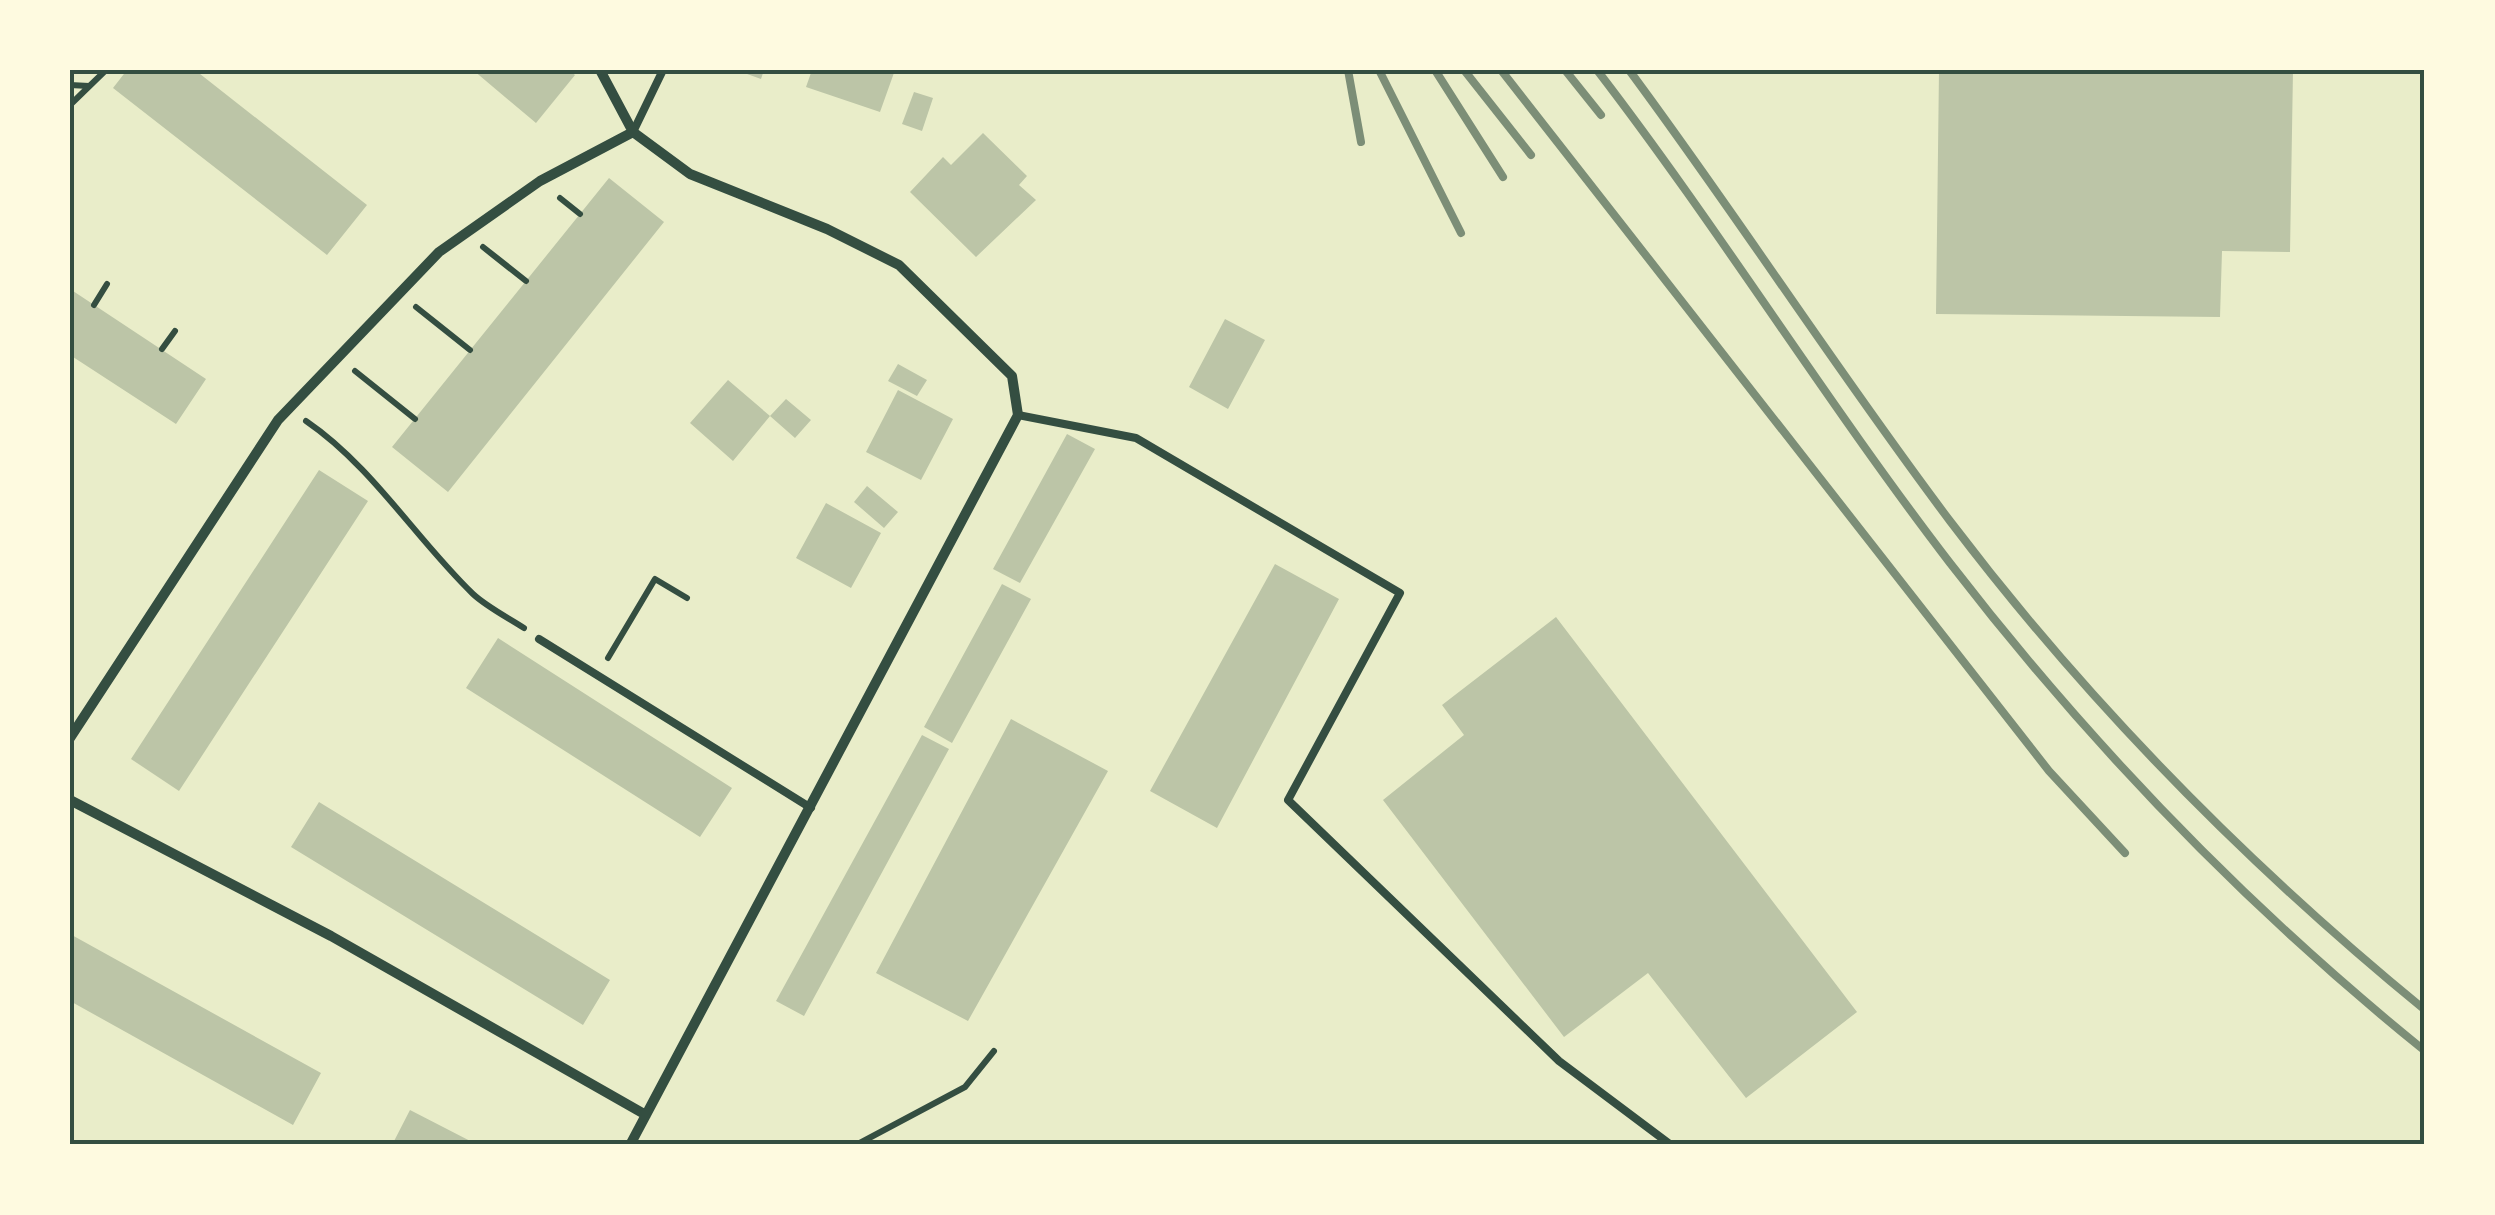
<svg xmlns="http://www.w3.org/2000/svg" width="2495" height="1215" font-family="Karla,sans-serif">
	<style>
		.building { fill: #bcc5a7 }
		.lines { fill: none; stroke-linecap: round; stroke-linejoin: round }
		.path { stroke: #344e41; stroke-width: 6 }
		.service { stroke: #344e41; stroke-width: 8 }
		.minor { stroke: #344e41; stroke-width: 10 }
		.rail { stroke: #7c8e77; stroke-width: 8 }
		.neatline { fill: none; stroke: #344e41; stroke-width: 4 }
	</style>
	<rect width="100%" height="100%" fill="#e9edc9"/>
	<!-- building -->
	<path class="building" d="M127,70H195L367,205L327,255L113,88Z
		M473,70H569L575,75L536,123Z
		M736,70H764L761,79Z
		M812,70H895L880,112L806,87Z
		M1939,70H2293L2290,252L2222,251L2220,317L1936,314Z
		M914,92L933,98L922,131L902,124Z
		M983,133L1027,176L1019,185L1036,200L976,257L910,192L943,157L951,165Z
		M609,178L664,222L448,492L392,447Z
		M70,289L206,379L176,424L70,355Z
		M1225,319L1265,340L1228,409L1189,387Z
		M898,364L927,380L917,396L888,381Z
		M728,380L770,416L733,461L690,423Z
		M898,390L953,419L921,480L866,452Z
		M786,399L811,420L795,438L770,416Z
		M1067,434L1095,449L1020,583L993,569Z
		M319,470L368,501L179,791L131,759Z
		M867,486L898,512L884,528L854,502Z
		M826,503L881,533L851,588L796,558Z
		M1275,564L1339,599L1217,828L1150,791Z
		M1002,584L1031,599L952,743L924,727Z
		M1556,617L1857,1012L1746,1098L1648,973L1564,1037L1383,800L1464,735L1442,705Z
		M498,638L732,788L700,837L466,688Z
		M1011,719L1108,771L968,1021L876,973Z
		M922,735L949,749L804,1016L776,1001Z
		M319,802L610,980L583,1025L291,847Z
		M70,934L321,1073L293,1125L70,1001Z
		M410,1110L478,1145H392Z"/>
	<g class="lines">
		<!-- path -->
		<path class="path" d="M70,85L89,86
			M70,105L106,70
			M560,198L580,214
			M483,247L526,281
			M94,305L107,284
			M416,307L470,350
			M162,349L175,331
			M355,371L415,419
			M306,421C372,466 416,539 473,594C487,607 507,617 524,628
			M608,658L655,579L687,598
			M856,1145L965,1087L994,1051"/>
		<!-- service -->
		<path class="service" d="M633,132L663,70
			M1018,415L1136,438L1400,593L1288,800L1559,1061L1671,1145
			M539,639L811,808"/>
		<!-- minor -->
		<path class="minor" d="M600,70L633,132L690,174L827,229L899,265L1012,376L1018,415L630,1145
			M70,738L278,420L439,252L540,181L633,132
			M70,800L331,936L646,1115"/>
		<!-- rail -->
		<path class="rail" d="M1348,70L1361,142
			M1379,70L1461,233
			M1435,70L1503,177
			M1464,70L1531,155
			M1501,70L2049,771L2125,853
			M1565,70L1601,115
			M1597,70C1720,230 1827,403 1950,563C2088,742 2249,909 2425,1051
			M1629,70C1739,218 1839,374 1950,521C2088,703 2249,866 2425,1010"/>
	</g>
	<!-- border -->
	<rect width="2495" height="1215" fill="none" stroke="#fefae0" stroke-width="145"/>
	<rect x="72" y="72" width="2350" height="1070" class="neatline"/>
</svg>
